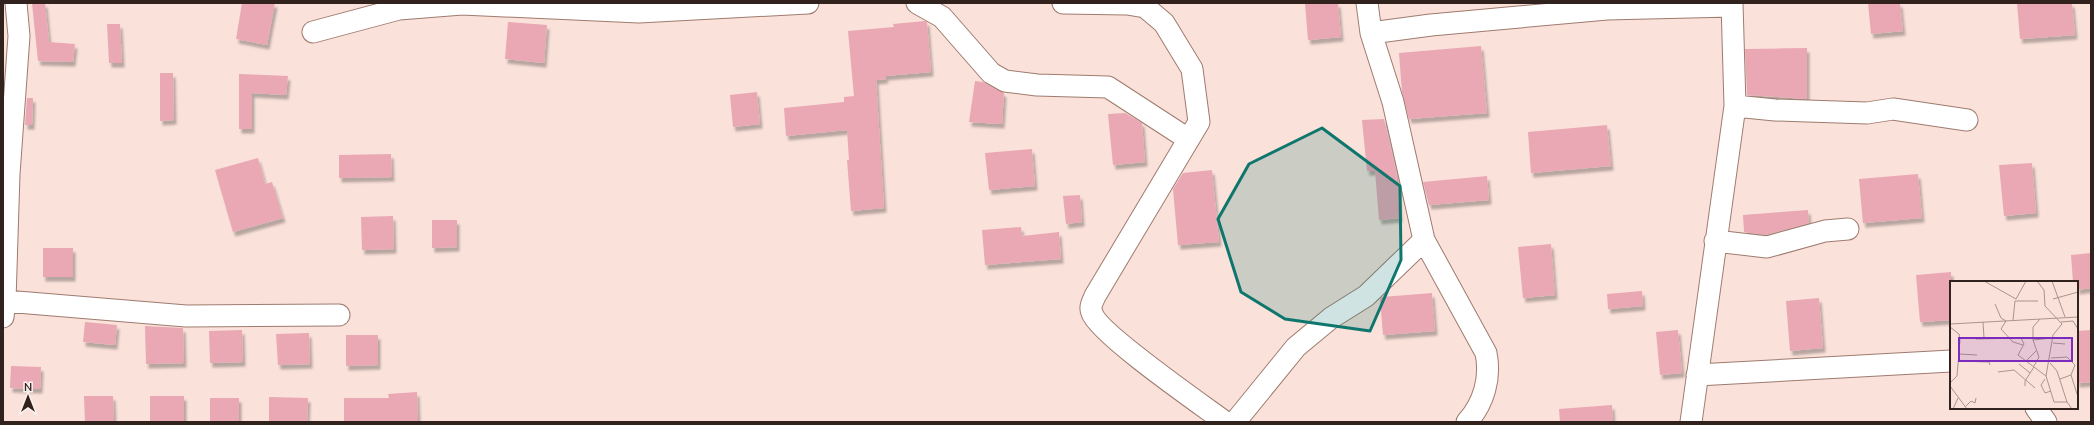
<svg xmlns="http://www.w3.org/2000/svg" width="2094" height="425" font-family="'Nunito Sans',sans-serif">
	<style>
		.building { fill: #e9a8b4; filter: url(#shadow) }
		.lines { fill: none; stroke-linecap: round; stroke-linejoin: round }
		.minor-casing { stroke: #9f7b6f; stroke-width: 23 }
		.minor { stroke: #fff; stroke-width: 21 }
		.marked { fill: #0f766e; fill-opacity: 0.2; stroke: #0f766e; stroke-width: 3; stroke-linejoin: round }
		.inset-road { fill: none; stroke: #aa958e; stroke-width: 1 }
		.view { fill: #7b2cbf; fill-opacity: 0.15; stroke: #7b2cbf; stroke-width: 2 }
		.inset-edge { fill: none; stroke: #31221d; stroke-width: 2 }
	</style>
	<defs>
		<filter id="shadow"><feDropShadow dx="2.5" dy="4.5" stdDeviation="1" flood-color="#0004"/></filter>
	</defs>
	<rect width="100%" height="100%" fill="#fae1d9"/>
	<!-- building -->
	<path class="building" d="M32,3H45L49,42L75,44L73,62L38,61Z
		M242,3H275L267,45L236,39Z
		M1305,3H1338L1341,37L1308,40Z
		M1868,3H1900L1903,31L1871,34Z
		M2017,3H2072L2075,35L2020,39Z
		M925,21L927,22L931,72L885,76L886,79L876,80L884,208L851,211L847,160H849L847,130L786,136L784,108L844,102V97L854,96L848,31L894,27L893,24Z
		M508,22L547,25L544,63L505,59Z
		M107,24H120L122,63H109Z
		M1481,46L1487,113L1409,119L1402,92L1399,53Z
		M1807,48V99L1747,95L1745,49Z
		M160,73H173L174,120L160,121Z
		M239,74L288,76L286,95L252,93V129H239Z
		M975,81L983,82L1004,93L1002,124L969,122Z
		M757,92L760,124L733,127L730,95Z
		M27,98H33L32,125H25Z
		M1125,113L1142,123L1145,162L1113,165L1108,114Z
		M1384,119L1396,171L1400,218L1379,220L1375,171H1367L1362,120Z
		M1607,125L1611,166L1531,173L1528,132Z
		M1032,149L1035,186L989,190L985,153Z
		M391,154L392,177L339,178V155Z
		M258,158L265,184L272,182L283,218L233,232L215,170Z
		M2032,163L2036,213L2004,216L1999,165Z
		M1212,170L1219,242L1178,245L1173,189L1183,173Z
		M1918,174L1922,218L1863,223L1859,179Z
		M1487,176L1489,200L1429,205L1423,182Z
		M1080,195L1082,222L1066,224L1063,196Z
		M1808,210L1809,223L1766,235L1744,232L1743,215Z
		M393,216L394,249L362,250L361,217Z
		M432,220H457V247L432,248Z
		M1021,227L1022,236L1059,232L1061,259L985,265L982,230Z
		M1551,244L1555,295L1523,298L1518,247Z
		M43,248H73V277H43Z
		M2091,253V288L2077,290V282H2073L2071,255Z
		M1951,272V320L1920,322L1916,275Z
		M1642,291L1643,306L1608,309L1607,294Z
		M1432,293L1435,331L1383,335L1380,299L1382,297Z
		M1819,298L1823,348L1790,351L1786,301Z
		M85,322L117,325L115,345L83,342Z
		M145,326L183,328L184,363L146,364Z
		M242,330L243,362L210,363L209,331Z
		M1678,330L1682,373L1660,375L1656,332Z
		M2091,330V382L2077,383V331Z
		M309,333L310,364L278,365L276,334Z
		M346,335H378V365L346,366Z
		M11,366L41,367L40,389L10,388Z
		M417,392L418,422H344V398H389L388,394Z
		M84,396H113L114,422H85Z
		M150,396H184V422H150Z
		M269,397L308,398L307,422H269Z
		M210,398H239V422H210Z
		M1612,405L1613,422H1560L1559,409Z"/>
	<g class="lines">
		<!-- minor casing -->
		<g class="minor-casing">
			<path id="minor" d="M917,3L942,17L991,73L1005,81L1037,85L1108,87L1188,139
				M1063,3L1127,4L1145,7L1164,23L1192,69L1199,122L1095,296C1093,301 1089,307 1092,313C1098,333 1202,405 1225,422
				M1367,3L1371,33L1393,102L1424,240L1486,353C1491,378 1484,403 1467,422
				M313,32L399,9L462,4L639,12L808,3
				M1371,33L1431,25L1607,9L1732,6
				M1735,106L1775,110L1867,113L1893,109L1967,120
				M1715,241L1767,247L1825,231L1848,229
				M5,301L186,316L339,315
				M3,317L5,301L9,174L19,36L16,3
				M1697,375L1951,361
				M2036,408L2046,422
				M1235,422L1296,347L1331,318L1366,296L1424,240
				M1691,422L1735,106L1732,3"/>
		</g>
		<!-- minor -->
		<use href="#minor" class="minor"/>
	</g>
	<!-- marked area -->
	<path class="marked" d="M1322,128L1400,186L1401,260L1370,331L1285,319L1241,292L1218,219L1249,164Z"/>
	<!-- overview -->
	<g transform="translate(1950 281)">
		<rect width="128" height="128" fill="#fae1d9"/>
		<path class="inset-road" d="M34,0L66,18M87,0L94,9L95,25L112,43L103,54L96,95M102,0L115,36M66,18L76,0M103,18L128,11M45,23L51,37L56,40L51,48L63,61L73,64M63,39L65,20H88M33,41L34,57M111,41L123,40L128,48M0,43L128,36M0,46L9,53L10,59L7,95L0,102M26,58L71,57L74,63L68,74L96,95L104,121H117M83,59L102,57M103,62L115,63M9,73L27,74M101,77L117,76L125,84L121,94L110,98M8,80L39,81L40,84M76,80L86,70M100,82L107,90L117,121L122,128M69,83L80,92M84,85L89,76L83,59V46L90,38M48,91L64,89L85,107M121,94L128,116M95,98L91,104L95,112L101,110M0,105L17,128M75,105V100L84,86M16,125L21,120L25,122L26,117M3,128L8,117"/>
		<path class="view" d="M9,57H122V80H9Z"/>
		<rect width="128" height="128" class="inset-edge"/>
	</g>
	<!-- border -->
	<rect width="2094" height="425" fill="none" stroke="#31221d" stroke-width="8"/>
	<!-- north arrow -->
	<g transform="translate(28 397)" stroke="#fbf2f0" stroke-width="3" paint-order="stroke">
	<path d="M0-3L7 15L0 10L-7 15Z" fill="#31221d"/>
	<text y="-6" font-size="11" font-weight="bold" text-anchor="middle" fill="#31221d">N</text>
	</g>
</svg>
